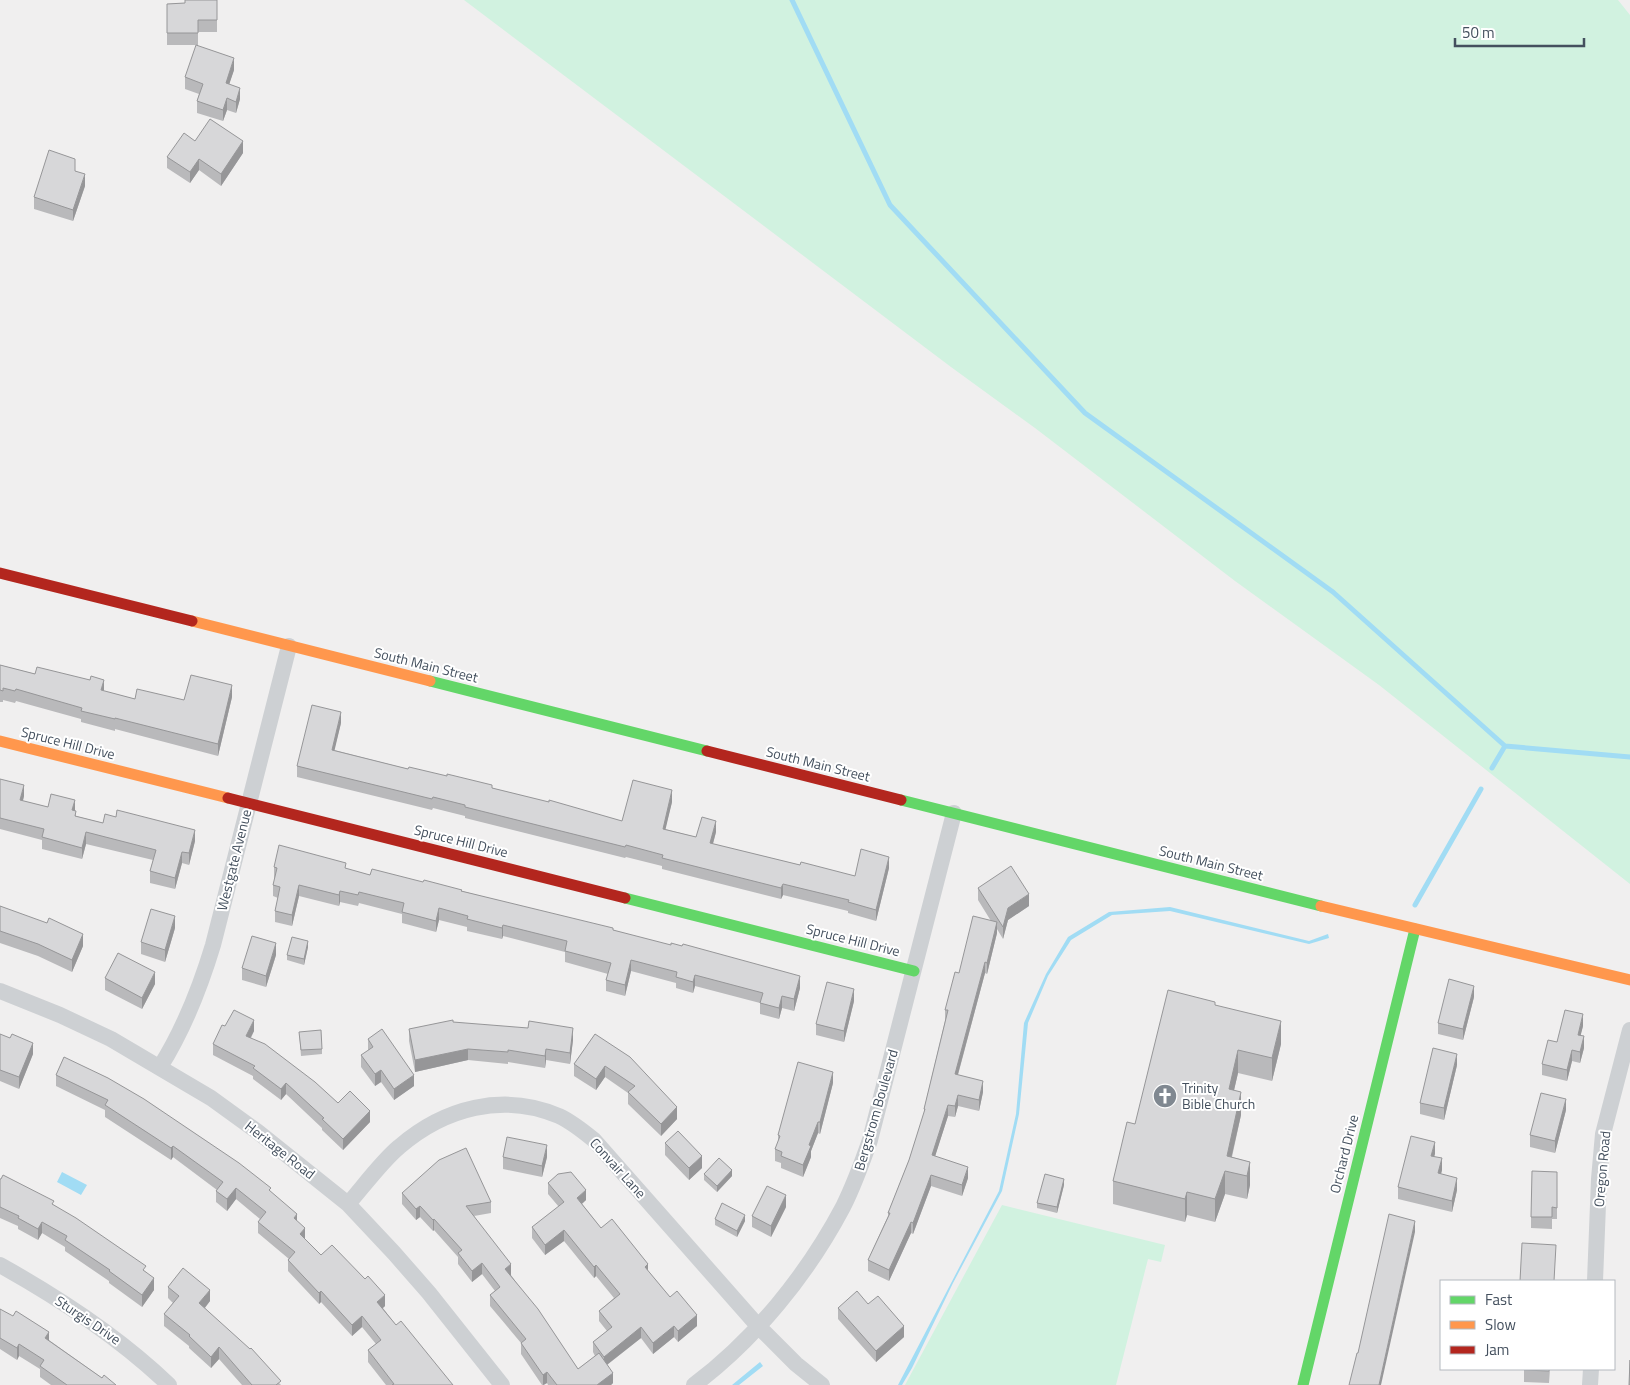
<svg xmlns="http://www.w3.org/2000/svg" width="1630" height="1385" font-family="'Titillium Web',sans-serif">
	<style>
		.green { fill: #d1f2e0 }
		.water { fill: #a1dcf4 }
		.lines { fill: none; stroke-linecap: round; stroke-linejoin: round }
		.stream { stroke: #a1dcf4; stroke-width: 5 }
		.street { stroke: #cdd0d3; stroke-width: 16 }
		.fast { stroke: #63d668; stroke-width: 11 }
		.slow { stroke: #ff974d; stroke-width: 11 }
		.jam { stroke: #b3261e; stroke-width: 11 }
		.wall { fill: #b9b9bb }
		.shaded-wall { fill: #969698 }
		.building { fill: #d7d7d9; stroke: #969698 }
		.labels { text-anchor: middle; stroke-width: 4; stroke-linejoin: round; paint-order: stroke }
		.street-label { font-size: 14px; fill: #44505e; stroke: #fff }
		.poi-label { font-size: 14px; fill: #44505e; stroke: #fff; text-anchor: start }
	</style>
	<rect width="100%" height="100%" fill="#f0efef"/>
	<!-- green -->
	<path class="green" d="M464,0H1618L1630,15V884L1379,685L1235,581L1035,428L951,367Z
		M1002,1205L1165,1245L1161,1262L1148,1259L1116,1385H905Z"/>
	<!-- water -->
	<path class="water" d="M1170,907L1309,941L1328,934L1329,938L1309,944L1170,911L1112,915L1071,940L1048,976L1028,1023L1019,1114L1002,1191L953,1283L912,1368L902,1385H898L999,1191L1016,1114L1024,1023L1046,974L1068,937L1109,912Z
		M62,1172L87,1185L81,1195L57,1182Z
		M760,1362L763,1366L739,1385H732Z"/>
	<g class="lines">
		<!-- stream -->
		<path class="stream" d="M792,0L890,205L1085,413L1333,592L1505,746L1630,757
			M1492,768L1505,746
			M1415,905L1481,789"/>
		<!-- street -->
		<path class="street" d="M0,991L60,1015L111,1039L211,1098L258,1132L348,1204L394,1253L429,1293L502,1385
			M160,1067C184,1029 200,988 213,945L289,646
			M348,1204C363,1187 382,1161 399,1147C444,1108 503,1092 559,1116C572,1122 583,1131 594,1140L758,1326L796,1364L822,1385
			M0,1265C61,1299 119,1337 169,1385
			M1595,1281L1599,1179L1603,1134L1630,1030
			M694,1385C755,1339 807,1275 843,1207C854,1185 862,1163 870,1140L954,813
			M1590,1385L1591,1369"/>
		<!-- fast -->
		<path class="fast" d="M430,681L707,751
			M901,800L1321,906
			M625,898L914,971
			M1303,1385L1415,929"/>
		<!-- slow -->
		<path class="slow" d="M192,621L430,681
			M0,741L228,798
			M1321,906L1630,980"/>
		<!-- jam -->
		<path class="jam" d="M0,573L192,621
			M707,751L901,800
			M228,798L625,898"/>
	</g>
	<!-- wall -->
	<path class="wall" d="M217,0V32H198V45H167V4L185,3Z
		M234,70L229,84L240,99L236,113L227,110L223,121L197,113V101L199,94L185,89V77Z
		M195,141L243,153L221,186L199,170L190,183L167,168V157Z
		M75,171L85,186L73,221L34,209V197Z
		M0,665L135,699L184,700L232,697L218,756L115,729V731L81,722V719L16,701L15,703L3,700V702H0Z
		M341,723L334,750L408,769L492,788L622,821L672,802L665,829L696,837L716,832L713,844L800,865L855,876L889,868L876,921L848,913V911L783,895L781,899L662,869V866L626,857L625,858L465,818V816L433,808L432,810L297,777V766Z
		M0,779L24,796L23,801L48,807L75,811L76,816L103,823L195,841L189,865L182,863L175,889L150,883V871L153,860L86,844L82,859L42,849V840L0,829Z
		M274,867L346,869L370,875L462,891L613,930L800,988L794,1011L782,1008L779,1019L760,1014V1003L695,986L693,993L676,988V983L631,971L625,996L606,991V980L608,974L565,962V952L503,936L502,939L467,931V927L439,920L436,932L402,923V914L359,903L358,906L340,902L339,906L299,896L292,926L275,922V911L278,898L273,896V885L275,878H274Z
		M978,888L1029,906L1008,920L1003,939L997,929V933L987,974L985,973L958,1075L983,1092L979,1111L958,1106L955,1117L948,1116L935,1156L968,1178L962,1196L931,1186L913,1234L911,1233L889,1281L868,1271V1260L888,1216V1213L909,1160L924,1115V1109L945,1021V1010L959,973L991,921L978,900Z
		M0,906L83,946L72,972L38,956L0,943Z
		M175,928L165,962L141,954V942Z
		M308,947L304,965L287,960V955Z
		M276,955L266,987L242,980V968Z
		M105,978L155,984L142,1009L105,990Z
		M1474,997L1463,1040L1438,1034V1023Z
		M854,1001L844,1042L816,1035V1024Z
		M1215,1005L1281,1044L1272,1081L1238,1073L1234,1090L1241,1115L1232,1157L1250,1162V1185L1247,1199L1225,1194L1215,1222L1187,1215L1185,1222L1113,1204V1181L1135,1124Z
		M453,1022L573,1040L570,1064L546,1060L545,1068L508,1062V1064L468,1060L415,1072L409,1041V1029Z
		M225,1026L254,1031L251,1038L338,1103L370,1122L343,1150L322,1130V1128L286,1094L281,1100L253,1079V1076L213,1055V1044Z
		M1583,1026L1580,1036L1584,1048L1580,1063L1572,1061L1567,1081L1542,1075V1064L1557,1042Z
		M299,1032L322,1049V1054L301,1056Z
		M0,1034L33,1054L19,1089L0,1081Z
		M595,1034L677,1119L661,1136L628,1104V1093L605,1077L596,1090L574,1076V1064Z
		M368,1039L414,1086L394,1100L381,1082L375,1086L361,1067V1055L368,1051Z
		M64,1057L271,1192L297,1221L305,1239L321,1255L385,1306L383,1308L396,1325L453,1385H386L368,1362V1350L376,1344L362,1327L352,1336L321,1302L319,1304L288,1271V1260L289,1259L258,1233V1222L260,1219L236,1199L227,1211L216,1202V1191L217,1190L173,1157L171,1160L105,1117V1110L56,1086V1075Z
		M1457,1065L1444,1120L1420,1114V1103Z
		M833,1083L820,1134L818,1133L811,1151V1157L803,1177L781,1168V1163L775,1161V1149L778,1142V1135Z
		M1566,1110L1555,1153L1530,1147V1135Z
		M665,1143L702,1168L689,1180L665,1155Z
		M1435,1154L1434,1156L1442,1170L1441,1174L1457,1190L1452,1212L1398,1199V1187Z
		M503,1157H547L542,1177L503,1169Z
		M1557,1172V1219H1552V1229L1531,1228V1217Z
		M704,1174L732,1176L717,1192L704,1180Z
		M0,1179L54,1205L146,1272L154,1290L142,1307L109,1283V1281L65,1251V1247L42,1233L38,1240L18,1229V1226L0,1218Z
		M548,1183L586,1200L582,1204L601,1228L648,1271L670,1297L697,1326L678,1342L674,1337L653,1354L641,1338L607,1365L613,1383L611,1385H548L547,1383L544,1385H542L521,1354V1343L490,1306V1295L495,1291L482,1274L472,1282L458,1264V1257L434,1230L433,1231L420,1217L416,1220L402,1204V1193L491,1202V1213L474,1216L511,1275L578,1369L595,1356L593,1352V1342L607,1331L599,1321V1311L614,1298L596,1276L594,1278L564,1241L545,1255L532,1238V1227L559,1207L548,1194Z
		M1064,1185L1057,1213L1037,1208V1203Z
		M786,1207L771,1237L752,1227V1216Z
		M715,1219L745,1221L737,1237L715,1225Z
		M168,1287L210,1301L205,1308L281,1385H242L219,1359L211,1368L189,1348V1346L164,1326V1314L173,1303L168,1298Z
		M868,1304L904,1337L876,1362L838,1319V1308Z
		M0,1309L49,1340L102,1378L116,1385H51L40,1377V1369L19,1356L17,1360L0,1349Z
		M1524,1369H1550L1549,1383L1524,1382Z"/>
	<!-- shaded-wall -->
	<path class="shaded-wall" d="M234,58V70L226,94V83Z
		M240,88V99L236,113V102Z
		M227,98V110L223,121V110Z
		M243,141V153L221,186V174Z
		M199,159V170L190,183V172Z
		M85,174V186L73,221V210Z
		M104,680V691L101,690Z
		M232,685V697L218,756V744Z
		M341,712V723L332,761V750Z
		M24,785V796L20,811V800Z
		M672,790V802L663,840V829Z
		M75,800V812L72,810Z
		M716,821V832L710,854V843Z
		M195,830V841L189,865V853Z
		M86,832V844L82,859V848Z
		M182,852V863L175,889V878Z
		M889,857V868L876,921V910Z
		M783,884V895L781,899V888Z
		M299,885V896L292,926V915Z
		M340,891V902L339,906V895Z
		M1029,894V906L1008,920L1003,939V927L1008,908Z
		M439,908V920L436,932V921Z
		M175,916V928L165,962V950Z
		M997,922V933L987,974V963Z
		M503,925V936L502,939V928Z
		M83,934V946L72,972V960Z
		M308,941V947L304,965V959Z
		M276,943V955L266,987V976Z
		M631,960V971L625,996V985Z
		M985,962V973L955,1085V1074Z
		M155,972V984L142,1009V998Z
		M695,975V986L693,993V982Z
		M800,976V988L794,1011V999Z
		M1474,986V997L1463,1040V1029Z
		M854,989V1001L844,1042V1031Z
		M782,996V1008L779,1019V1008Z
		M1583,1014V1026L1578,1046V1035Z
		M254,1020V1031L246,1046V1036Z
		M1281,1021V1044L1272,1081V1058Z
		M573,1028V1040L570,1064V1053Z
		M1584,1036V1048L1580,1063V1052Z
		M33,1043V1054L19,1089V1077Z
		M468,1049V1060L415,1072V1060Z
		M546,1049V1060L545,1068V1056Z
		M1238,1050V1073L1229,1112V1089Z
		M1572,1050V1061L1567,1081V1070Z
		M1457,1054V1065L1444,1120V1108Z
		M605,1066V1077L596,1090V1079Z
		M381,1070V1082L375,1086V1074Z
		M833,1072V1083L820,1134V1122Z
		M414,1075V1086L394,1100V1089Z
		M983,1081V1092L979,1111V1100Z
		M286,1083V1094L281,1100V1089Z
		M1241,1092V1115L1228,1172L1227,1156Z
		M958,1095V1106L955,1117V1106Z
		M1566,1099V1110L1555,1153V1141Z
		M948,1105V1116L932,1166V1155Z
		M677,1107V1119L661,1136V1124Z
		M370,1111V1122L343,1150V1139Z
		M818,1122V1133L811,1151V1157L803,1177V1165L809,1145Z
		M1435,1142V1154L1431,1167V1156Z
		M547,1145V1157L542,1177V1166Z
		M173,1146V1157L171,1160V1148Z
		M702,1156V1168L689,1180V1168Z
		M1442,1158V1170L1438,1185V1173Z
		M1250,1162V1185L1247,1199V1176Z
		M968,1167V1178L962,1196V1185Z
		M732,1170V1176L717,1192V1186Z
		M1225,1171V1194L1215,1222V1199Z
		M931,1175V1186L913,1234V1223Z
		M1457,1178V1190L1452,1212V1201Z
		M1064,1179V1185L1057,1213V1207Z
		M236,1188V1199L227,1211V1199Z
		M586,1190V1200L577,1208V1198Z
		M1187,1192V1215L1185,1222V1199Z
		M786,1195V1207L771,1237V1226Z
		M420,1206V1217L416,1220V1209Z
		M297,1214V1225L294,1218Z
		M745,1215V1221L737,1237V1231Z
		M434,1219V1230L433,1231V1220Z
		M1415,1221V1232L1381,1385H1379Z
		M42,1222V1233L38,1240V1229Z
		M911,1222V1233L889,1281V1270Z
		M305,1228V1239L300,1234Z
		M564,1230V1241L545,1255V1245Z
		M482,1263V1274L472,1282V1271Z
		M511,1264V1275L505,1280V1269Z
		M648,1264V1275L645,1267Z
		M596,1265V1276L594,1278V1267Z
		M154,1278V1290L142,1307V1295Z
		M210,1290V1301L199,1315V1303Z
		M321,1291V1302L319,1304V1293Z
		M385,1295V1306L377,1313V1302Z
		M697,1315V1326L678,1342V1331Z
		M362,1316V1327L352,1336V1325Z
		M674,1326V1337L653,1354V1343Z
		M904,1326V1337L876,1362V1351Z
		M641,1327V1338L604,1367V1357Z
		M49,1332V1343L45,1338Z
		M19,1344V1356L17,1360V1348Z
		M219,1347V1359L211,1368V1357Z
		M547,1372V1383L543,1385V1375Z
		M613,1373V1383L611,1385H597Z"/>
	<!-- building -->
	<path class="building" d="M185,0H217V20H198V33H167V4L185,3Z
		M196,45L234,58L226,83L240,88L236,102L227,98L223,110L197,101L203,84L185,77Z
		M210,119L243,141L221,174L199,159L190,172L167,157L184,133L195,141Z
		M49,150L75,159V171L85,174L73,210L34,197Z
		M0,665L35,674L37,667L90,680L91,676L104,680L101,690L135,699L137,689L184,700L191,675L232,685L218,744L115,718V719L81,711L82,708L16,689L15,691L3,688V691L0,690Z
		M312,705L341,712L332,750L408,769L409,767L447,776V774L492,785V788L549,802V800L622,821L633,780L672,790L663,829L696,837L702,817L716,821L710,843L800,865L801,862L855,876L861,849L889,857L876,910L848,902L849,900L783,884L781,888L662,858L663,855L626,845L625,847L465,807V805L433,797L432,799L297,766Z
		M0,779L24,785L20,800L48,807L51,794L75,800L72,810L76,811L75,816L103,823L105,814L116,817L117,810L195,830L189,853L182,852L175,878L150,871L156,850L86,832L82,848L42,837L44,829L0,818Z
		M279,845L346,863L345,868L370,875L372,869L423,882L424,880L462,890L461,891L613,928V930L671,945V943L682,946L683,944L800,976L794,999L782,996L779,1008L760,1003L763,993L695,975L693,982L676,977L677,972L631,960L625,985L606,980L611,963L565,951L567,941L503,925L502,928L467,919L468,916L439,908L436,921L402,912L404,903L359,892L358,895L340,891L339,895L299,885L292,915L275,911L280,887L273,885L277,868L274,867Z
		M1011,866L1029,894L1008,908L1003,927L978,888Z
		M0,906L47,923L49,918L83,934L72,960L38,944L0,931Z
		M151,909L175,916L165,950L141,942Z
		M973,916L997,922L987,963L985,962L955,1074L983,1081L979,1100L958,1095L955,1106L948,1105L932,1155L968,1167L962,1185L931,1175L913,1223L911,1222L889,1270L868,1260L890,1213H888L909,1160L925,1109H924L948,1010H945L955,972L959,973Z
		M252,936L276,943L266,976L242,968Z
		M292,937L308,941L304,959L287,955Z
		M118,953L155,972L142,998L105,978Z
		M1449,979L1474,986L1463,1029L1438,1023Z
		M827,982L854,989L844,1031L816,1024Z
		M1168,990L1215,1002V1005L1281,1021L1272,1058L1238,1050L1229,1089L1241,1092L1227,1156L1250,1162L1247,1176L1225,1171L1215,1199L1187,1192L1185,1199L1113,1181L1127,1122L1135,1124Z
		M234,1010L254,1020L246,1036L265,1044L315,1082L338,1103L350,1091L370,1111L343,1139L322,1119L324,1118L286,1083L281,1089L253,1068L255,1066L213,1044L222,1025L225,1026Z
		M1565,1010L1583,1014L1578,1035L1584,1036L1580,1052L1572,1050L1567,1070L1542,1064L1548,1040L1557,1042Z
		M453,1020V1022L528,1028L529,1021L573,1028L570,1053L546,1049L545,1056L508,1050V1052L468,1049L415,1060L409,1029Z
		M382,1029L414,1075L394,1089L381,1070L375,1074L361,1055L373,1047L368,1039Z
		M321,1030L322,1049L301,1050L299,1032Z
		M0,1034L10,1038L12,1034L33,1043L19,1077L0,1070Z
		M595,1034L630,1057L677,1107L661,1124L628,1092L635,1086L605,1066L596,1079L574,1064Z
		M1433,1048L1457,1054L1444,1108L1420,1103Z
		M64,1057L108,1078L144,1099L239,1163L271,1188L269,1190L297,1214L294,1218L305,1228L300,1234L321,1255L332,1245L365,1279L368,1276L385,1295L377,1302L396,1325L401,1321L453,1385H392L394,1384L368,1350L381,1340L362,1316L352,1325L321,1291L319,1293L288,1260L295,1252L258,1222L266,1212L236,1188L227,1199L216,1191L223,1182L173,1146L171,1148L105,1105L108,1100L56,1075Z
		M798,1062L833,1072L820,1122H818L809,1145L811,1146L803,1165L781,1156L782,1152L775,1149L780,1136L778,1135Z
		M1541,1093L1566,1099L1555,1141L1530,1135Z
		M678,1131L702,1156L689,1168L665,1143Z
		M1411,1136L1435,1142L1431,1156L1442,1158L1438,1173L1457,1178L1452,1201L1398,1187Z
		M507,1137L547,1145L542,1166L503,1157Z
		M466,1148L491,1202L466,1206L511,1264L505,1269L538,1309L578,1369L599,1353L613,1373L597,1385H557L547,1372L543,1375L521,1343L526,1339L490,1295L500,1287L482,1263L472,1271L458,1253L462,1250L434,1219L433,1220L420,1206L416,1209L402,1193L439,1160Z
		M719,1158L732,1170L717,1186L704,1174Z
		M1532,1171L1557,1172V1208L1552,1207V1217H1531Z
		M571,1172L586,1190L577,1198L601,1228L612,1219L648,1264L645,1267L670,1297L677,1291L697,1315L678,1331L674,1326L653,1343L641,1327L604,1357L593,1342L612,1327L599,1311L620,1294L596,1265L594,1267L564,1230L545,1245L532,1227L564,1202L548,1183L558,1174Z
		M1045,1174L1064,1179L1057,1207L1037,1203Z
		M3,1175L54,1201L52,1204L76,1218L146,1266L143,1270L154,1278L142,1295L109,1271L110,1270L65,1240L67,1236L42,1222L38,1229L18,1218L19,1216L0,1207V1179H1Z
		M767,1186L786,1195L771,1226L752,1216Z
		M722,1203L745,1215L737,1231L715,1219Z
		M1389,1214L1415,1221L1379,1385H1349L1357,1353H1358Z
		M1522,1243L1556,1245L1554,1281H1520Z
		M183,1268L210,1290L199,1303L250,1349L251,1348L281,1381L276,1385H252L219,1347L211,1357L189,1336L190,1335L164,1314L179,1296L168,1287Z
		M857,1291L868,1304L878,1296L904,1326L876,1351L838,1308Z
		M0,1309L13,1316L16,1311L49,1332L45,1338L102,1378L104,1375L116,1385H67L40,1366L44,1360L19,1344L17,1348L0,1338Z
		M1630,1360V1385H1629Z
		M1524,1369H1549V1371L1524,1370Z"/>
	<!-- icons -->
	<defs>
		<g id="church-disc" transform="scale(1.25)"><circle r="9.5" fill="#808891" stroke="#fff"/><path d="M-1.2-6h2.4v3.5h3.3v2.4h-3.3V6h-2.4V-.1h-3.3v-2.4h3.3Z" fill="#fff"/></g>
	</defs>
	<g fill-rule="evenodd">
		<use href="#church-disc" x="1165" y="1096"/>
	</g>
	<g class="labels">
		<!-- street labels -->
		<g class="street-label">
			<text transform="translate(426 665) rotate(14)" y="5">South Main Street</text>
			<text transform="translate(68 743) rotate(14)" y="5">Spruce Hill Drive</text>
			<text transform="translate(818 764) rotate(14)" y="5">South Main Street</text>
			<text transform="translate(461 841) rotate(14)" y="5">Spruce Hill Drive</text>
			<text transform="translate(234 860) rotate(-76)" y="5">Westgate Avenue</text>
			<text transform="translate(1211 863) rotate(14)" y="5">South Main Street</text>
			<text transform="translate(853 940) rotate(14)" y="5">Spruce Hill Drive</text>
			<text transform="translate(876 1110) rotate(-74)" y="5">Bergstrom Boulevard</text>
			<text transform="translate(280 1150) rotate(38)" y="5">Heritage Road</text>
			<text transform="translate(1344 1154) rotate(-76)" y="5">Orchard Drive</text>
			<text transform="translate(618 1168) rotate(48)" y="5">Convair Lane</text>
			<text transform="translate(1602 1169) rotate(-85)" y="5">Oregon Road</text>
			<text transform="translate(88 1320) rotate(34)" y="5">Sturgis Drive</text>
		</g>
		<!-- poi labels -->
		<g class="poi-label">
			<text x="1182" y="1093">Trinity<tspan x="1182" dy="16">Bible Church</tspan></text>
		</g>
	</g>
	<!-- legend -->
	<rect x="1440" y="1280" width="175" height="90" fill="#ffffff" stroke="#b4b9bf"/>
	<rect x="1450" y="1296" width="25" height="8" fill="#63d668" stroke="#b4b9bf"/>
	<text x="1485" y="1305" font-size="15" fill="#44505e">Fast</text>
	<rect x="1450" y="1321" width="25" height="8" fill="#ff974d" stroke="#b4b9bf"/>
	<text x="1485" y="1330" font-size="15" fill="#44505e">Slow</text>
	<rect x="1450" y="1346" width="25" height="8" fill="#b3261e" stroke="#b4b9bf"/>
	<text x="1485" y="1355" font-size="15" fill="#44505e">Jam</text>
	<!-- scale -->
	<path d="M1455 38v8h129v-8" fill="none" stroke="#44505e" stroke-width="2.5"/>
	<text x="1462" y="38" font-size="15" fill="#44505e" stroke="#ffffff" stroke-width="4" paint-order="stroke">50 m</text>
</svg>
